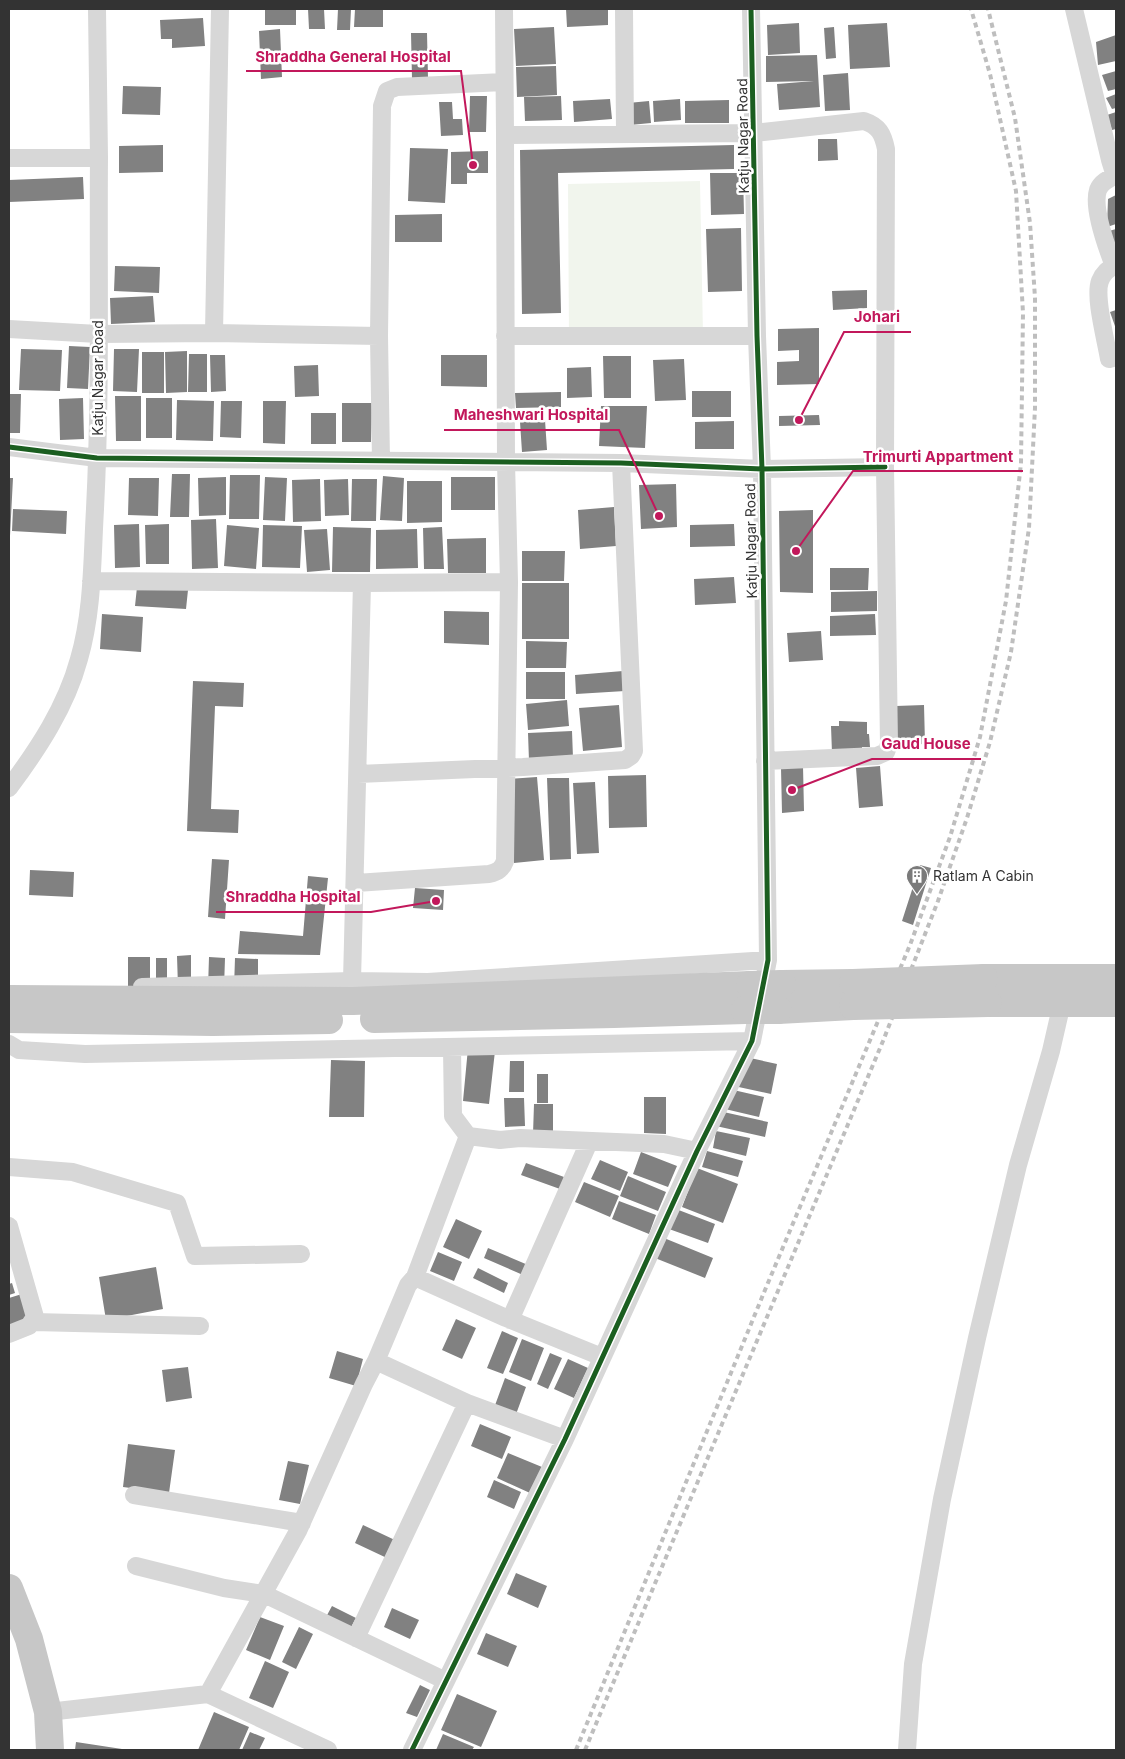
<svg xmlns="http://www.w3.org/2000/svg" width="1125" height="1759" font-family="Inter,sans-serif">
	<style>
		.green { fill: #f1f5ed }
		.building { fill: #818181 }
		.lines { fill: none; stroke-linecap: round; stroke-linejoin: round }
		.minor { stroke: #d7d7d7; stroke-width: 18 }
		.trunk { stroke: #c7c7c7; stroke-width: 28 }
		.rail { stroke: #bebebe; stroke-width: 4; stroke-dasharray: 5 4; stroke-linecap: butt }
		.trunk-bridge { stroke: #c7c7c7; stroke-width: 28 }
		.cycleway-casing { stroke: #fff; stroke-width: 8 }
		.cycleway { stroke: #1b5e20; stroke-width: 5 }
		.labels { text-anchor: middle; stroke-width: 5; stroke-linejoin: round; paint-order: stroke }
		.street-label { font-size: 14px; fill: #333; stroke: #fff }
		.poi-label { font-size: 14px; fill: #333; stroke: #fff; text-anchor: start }
		.leader { fill: none; stroke: #c2185b; stroke-width: 2 }
		.callout-dot { fill: #c2185b; stroke: #fff; stroke-width: 2 }
		.callout-label { font-size: 15px; text-anchor: middle; font-weight: bold; fill: #c2185b; stroke: #fff; stroke-width: 5; stroke-linejoin: round; paint-order: stroke }
	</style>
	<rect width="100%" height="100%" fill="#fff"/>
	<!-- green -->
	<path class="green" d="M700,181L703,335L569,340L568,184Z"/>
	<!-- building -->
	<path class="building" d="M265,9H296V25H265Z
		M308,9H324L325,29H309Z
		M338,9H351L350,30H337Z
		M355,9H383V27H354Z
		M566,9H608V25L567,27Z
		M203,18L205,46L172,48V39H161L160,20Z
		M799,23L800,53L768,55L767,25Z
		M887,23L890,67L850,69L848,25Z
		M554,27L556,64L516,66L514,29Z
		M834,27L836,58L826,59L824,28Z
		M280,29L282,77L261,79L259,31Z
		M411,33H427L428,78L412,79Z
		M1116,35V61L1098,65L1096,42Z
		M817,55L820,107L779,110L777,84L814,81L766,82V56Z
		M556,66L557,95L517,97L516,67Z
		M1116,71V89L1108,91L1102,75Z
		M848,73L850,110L825,111L823,75Z
		M123,86L161,87L160,115L122,114Z
		M1116,94V108L1112,109L1106,98Z
		M470,96H487L486,132H469Z
		M561,96L562,120L525,121L524,97Z
		M610,99L612,119L574,122L573,101Z
		M680,99L681,120L654,122L653,101Z
		M729,100V123H685V101Z
		M649,101L651,123L630,125L628,103Z
		M439,102H452L453,119H462L463,135L441,136Z
		M1116,112V129L1112,130L1107,115Z
		M818,139H837L838,160L818,161Z
		M163,145V172L119,173V146Z
		M734,145V169L558,173L561,313L522,314L520,150Z
		M410,148L448,149L445,203L408,201Z
		M488,151V173H467V184H451V152Z
		M710,173H743L744,214L711,215Z
		M83,177L84,199L9,202V180Z
		M1116,195V224L1107,227L1108,199Z
		M442,214V242H395V215Z
		M741,228L742,291L708,292L706,229Z
		M1116,229V251L1109,231Z
		M115,266L160,267L159,293L114,291Z
		M867,290V308L833,310L832,291Z
		M153,296L155,322L111,324L110,298Z
		M1116,310V329L1110,312Z
		M819,328V384L777,385V362L799,361V350L778,351V329Z
		M69,346L90,347L88,389L67,388Z
		M21,349L62,350L60,391L19,390Z
		M114,349H139L137,392L113,391Z
		M187,351V392L166,393L165,352Z
		M142,352H164V393H142Z
		M189,354H207V392H188Z
		M210,355H225L226,391L211,392Z
		M441,355H487V387L441,386Z
		M603,356H631V398H604Z
		M684,359L686,400L655,401L653,360Z
		M318,365L319,396L295,397L294,366Z
		M591,367L592,397L567,398V368Z
		M692,391H731V417H692Z
		M561,392V407L516,408L515,393Z
		M9,394H21L20,433H9Z
		M115,396H141V441H116Z
		M83,398L84,439L60,440L59,399Z
		M146,398H172V438H146Z
		M177,400L214,401L213,441L176,440Z
		M221,401H242L241,438L220,437Z
		M263,401H286L285,444L263,443Z
		M342,403H372L371,442H342Z
		M601,406H647L645,448L599,446Z
		M311,413H336V444H311Z
		M819,415L820,425L779,426V416Z
		M545,420L547,450L522,452L520,422Z
		M734,421V449H695V422Z
		M172,474H190L189,517H170Z
		M230,475H260L259,519H229Z
		M383,476L404,478L402,521L380,520Z
		M226,477V515L199,516L198,478Z
		M265,477L287,478L285,521L263,520Z
		M451,477H495V510H451Z
		M9,478H13L10,536H9Z
		M129,478H159L158,516L128,515Z
		M320,479L321,521L293,522L292,480Z
		M348,479L349,515L325,516L324,480Z
		M352,479H377L376,521H351Z
		M407,481H442V522L407,523Z
		M676,484L677,527L641,529L639,485Z
		M614,507L616,546L580,549L578,510Z
		M13,509L67,511L66,534L12,531Z
		M813,510V593L780,592L779,511Z
		M216,519L218,568L192,569L191,520Z
		M139,524L140,567L115,568L114,525Z
		M169,524V564H146L145,525Z
		M734,524L735,546L690,547V525Z
		M227,525L259,528L256,569L224,566Z
		M263,525L302,526L300,568L262,567Z
		M333,527L371,528L370,572H332Z
		M442,527L444,569H424L423,528Z
		M327,529L330,570L307,572L304,530Z
		M417,529L418,568L376,569V530Z
		M486,538V573H448L447,539Z
		M522,551H565L564,581H522Z
		M830,568H869L868,590H830Z
		M734,577L736,603L695,605L694,579Z
		M522,583H569V639H522Z
		M137,587L188,590L186,609L135,606Z
		M877,591V611L831,612V592Z
		M444,611L489,612V645L444,643Z
		M102,614L143,617L141,652L100,649Z
		M875,614L876,635L830,636V616Z
		M821,631L823,660L789,662L787,633Z
		M526,641L567,642L566,668H526Z
		M623,671L625,691L576,694L575,675Z
		M526,672H565V699H526Z
		M193,681L244,683L243,707L215,706L211,809L239,810L238,833L187,831Z
		M567,700L569,726L528,730L526,704Z
		M619,705L622,747L583,751L579,708Z
		M924,705L925,744L897,745L896,706Z
		M839,721L867,722V734H869L870,747H862V753H832L831,726H839Z
		M572,731L573,758L529,761L528,733Z
		M803,766L804,811L782,813L781,768Z
		M880,766L883,806L859,808L856,768Z
		M646,775L647,827L609,828L608,776Z
		M537,777L544,860L514,863L507,779Z
		M547,778H569L571,859L550,860Z
		M595,782L599,853L577,854L573,783Z
		M212,859L229,860L225,919L208,917Z
		M920,865L931,868L913,925L902,921Z
		M30,870L74,872L73,897L29,895Z
		M308,876L328,878L320,955L238,954L240,931L303,936Z
		M415,888L444,890L443,910L413,908Z
		M191,955V987H178L177,956Z
		M128,957H150V987H128Z
		M209,957L225,958L224,988H208Z
		M156,958H167V988H156Z
		M235,958L258,959V988H234Z
		M468,1048L495,1051L489,1104L463,1101Z
		M741,1056L777,1064L771,1094L734,1086Z
		M331,1060L365,1061L364,1117H329Z
		M510,1061H524V1092H509Z
		M537,1074H548V1103H537Z
		M729,1089L764,1097L759,1117L725,1109Z
		M644,1097H666V1134L644,1133Z
		M504,1098H524L525,1126L505,1127Z
		M534,1104H553V1134H533Z
		M719,1111L768,1122L765,1137L716,1126Z
		M716,1131L750,1138L746,1156L713,1148Z
		M707,1151L743,1161L738,1177L702,1167Z
		M641,1152L677,1166L668,1187L633,1174Z
		M600,1160L628,1172L620,1191L591,1179Z
		M526,1163L564,1177L560,1189L521,1175Z
		M697,1168L738,1184L723,1223L682,1207Z
		M628,1176L666,1192L658,1211L620,1196Z
		M584,1182L619,1196L610,1217L575,1202Z
		M619,1201L656,1215L649,1234L612,1219Z
		M676,1209L715,1224L708,1243L669,1229Z
		M456,1219L482,1231L469,1259L443,1247Z
		M664,1238L713,1258L705,1278L655,1258Z
		M488,1248L528,1265L523,1275L484,1258Z
		M438,1252L462,1262L454,1281L430,1271Z
		M156,1267L163,1309L106,1320L99,1277Z
		M478,1268L508,1283L504,1293L473,1278Z
		M12,1283L15,1293L9,1295V1284Z
		M22,1294L31,1321L9,1328V1298Z
		M456,1319L476,1328L462,1359L442,1350Z
		M502,1331L518,1338L503,1374L487,1368Z
		M522,1339L544,1348L531,1381L509,1372Z
		M337,1351L363,1359L356,1386L329,1378Z
		M550,1353L562,1358L548,1389L537,1384Z
		M568,1359L588,1368L574,1398L554,1389Z
		M188,1367L192,1398L166,1402L162,1370Z
		M505,1378L526,1387L515,1417L494,1408Z
		M480,1424L511,1437L502,1459L471,1446Z
		M128,1444L175,1450L169,1493L123,1487Z
		M508,1453L542,1467L530,1493L497,1478Z
		M288,1461L309,1465L300,1504L279,1500Z
		M494,1480L521,1492L514,1509L487,1497Z
		M363,1525L397,1541L389,1559L355,1543Z
		M516,1573L547,1586L538,1608L507,1594Z
		M332,1606L356,1618L350,1629L326,1617Z
		M392,1608L419,1620L410,1639L384,1627Z
		M260,1617L284,1626L270,1660L246,1650Z
		M299,1627L313,1634L296,1669L282,1662Z
		M486,1633L517,1646L508,1667L477,1654Z
		M265,1661L289,1672L273,1708L249,1698Z
		M420,1685L430,1690L417,1717L406,1713Z
		M457,1694L497,1711L481,1747L441,1730Z
		M214,1712L249,1727L239,1750H198Z
		M250,1732L265,1738L259,1750H242Z
		M443,1734L474,1747L472,1750H436Z
		M76,1742L122,1749V1750H75Z"/>
	<g class="lines">
		<!-- minor -->
		<path class="minor" d="M97,9L99,158
			M504,9L505,135
			M624,9L625,133
			M1074,9L1110,160L1115,176
			M9,158H99C98,275 101,392 95,509C92,560 93,611 79,659C66,707 38,749 9,788
			M1116,265C1109,268 1103,273 1100,281C1094,297 1106,340 1109,359L1116,357
			M1114,266C1107,248 1092,208 1098,190C1101,182 1110,178 1116,175
			M9,329L98,334L214,333L379,336
			M214,333L220,9
			M505,336H757
			M9,447L97,458L621,463L762,469L885,467
			M381,461L379,336L382,106L387,91L397,87L504,82
			M91,581L362,583L352,981
			M362,583L509,582L506,462L505,135L754,133L864,121C879,126 883,134 886,149L885,467L889,744L886,752L877,756L765,761
			M358,774L523,767L625,760L631,756L634,751L621,463
			M356,883L489,874C498,872 502,869 505,861L509,582
			M142,987L352,981L428,982L768,960
			M9,1044L19,1050L85,1054L752,1041
			M452,1048L453,1116L468,1136L500,1140L520,1138L664,1144L697,1151
			M9,1167L73,1172L177,1203L195,1256L301,1254
			M9,1226L35,1317L29,1326L9,1334
			M415,1277L468,1136
			M510,1320L589,1142
			M33,1322L200,1326
			M376,1361L467,1403L565,1439
			M134,1495L302,1523
			M136,1566L224,1588L264,1594L446,1681
			M356,1638L467,1403
			M208,1694L298,1531L364,1384L376,1361L408,1285L415,1277L506,1318L602,1357
			M48,1712L208,1694L328,1750
			M412,1750L565,1439L697,1151L752,1041L768,960L762,469L757,336L751,9
			M907,1750L913,1664L942,1499L977,1338L1018,1165L1051,1051L1062,1003"/>
		<!-- trunk -->
		<path class="trunk" d="M984,978H1116
			M782,984L853,983
			M9,999L353,1001L750,985
			M988,1003H1116
			M778,1010L853,1006
			M9,1019L213,1022L329,1020
			M374,1019L614,1014L745,1010
			M9,1588L29,1639L48,1712L50,1750"/>
		<!-- rail -->
		<path class="rail" d="M576,1750L765,1290L910,945L950,837L980,737L1006,601L1021,463L1023,313L1016,191L990,74L971,9
			M585,1750L883,1041L938,901L967,818L990,742L1011,652L1029,528L1035,408V298L1030,223L1015,118L988,9"/>
		<!-- trunk-bridge -->
		<path class="trunk-bridge" d="M853,983L984,978
			M750,985L782,984
			M853,1006L988,1003
			M745,1010H778"/>
		<!-- cycleway casing -->
		<g class="cycleway-casing">
			<path id="cycleway" d="M9,447L97,458L621,463L762,469L885,467
				M412,1750L565,1439L697,1151L752,1041L768,960L762,469L757,336L751,9"/>
		</g>
		<!-- cycleway -->
		<use href="#cycleway" class="cycleway"/>
	</g>
	<!-- icons -->
	<defs>
		<g id="building-pin" transform="scale(1.125)"><path d="M0 17L-7.5 6A9.5 9.5 0 1 1 7.5 6Z" fill="#7a7a7a" stroke="#fff"/><path d="M-4-6H4V6H1V3H-1V6H-4ZM-2.5-4.3h1.7v1.8h-1.7ZM.8-4.3h1.7v1.8H.8ZM-2.5-1h1.7V.8h-1.7ZM.8-1h1.7V.8H.8Z" fill="#fff"/></g>
	</defs>
	<g fill-rule="evenodd">
		<use href="#building-pin" x="917" y="876"/>
	</g>
	<g class="labels">
		<!-- street labels -->
		<g class="street-label">
			<text transform="translate(743 136) rotate(-91)" y="5">Katju Nagar Road</text>
			<text transform="translate(98 378) rotate(-90)" y="5">Katju Nagar Road</text>
			<text transform="translate(751 541) rotate(-91)" y="5">Katju Nagar Road</text>
		</g>
		<!-- poi labels -->
		<g class="poi-label">
			<text x="933" y="881">Ratlam A Cabin</text>
		</g>
	</g>
	<!-- callouts -->
	<path class="leader" d="M473 165L461 71H246M799 420L844 332H911M659 516L619 430H444M796 551L853 471H1023M792 790L872 759H981M436 901L371 912H216"/>
	<g class="callout-dot">
		<circle cx="473" cy="165" r="5"/>
		<circle cx="799" cy="420" r="5"/>
		<circle cx="659" cy="516" r="5"/>
		<circle cx="796" cy="551" r="5"/>
		<circle cx="792" cy="790" r="5"/>
		<circle cx="436" cy="901" r="5"/>
	</g>
	<g class="callout-label">
		<text x="353" y="62">Shraddha General Hospital</text>
		<text x="877" y="322">Johari</text>
		<text x="531" y="420">Maheshwari Hospital</text>
		<text x="938" y="462">Trimurti Appartment</text>
		<text x="926" y="749">Gaud House</text>
		<text x="293" y="902">Shraddha Hospital</text>
	</g>
	<!-- border -->
	<rect width="1125" height="1759" fill="none" stroke="#333333" stroke-width="20"/>
</svg>
